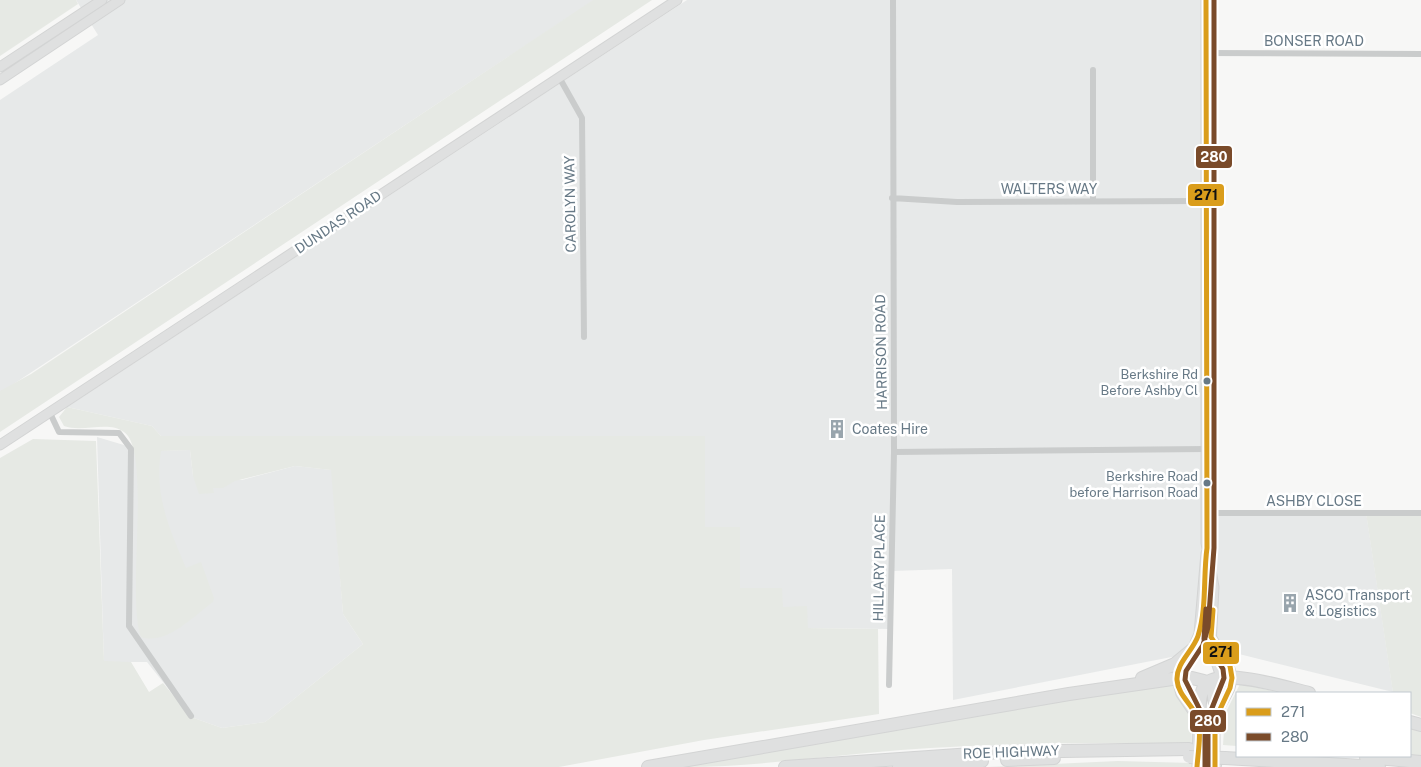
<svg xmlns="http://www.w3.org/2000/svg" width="1421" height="767" font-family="'Public Sans',sans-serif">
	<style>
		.built { fill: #e7e9e9 }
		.green { fill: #e6e9e4 }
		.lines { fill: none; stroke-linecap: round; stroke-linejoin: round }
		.secondary-casing { stroke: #d3d4d4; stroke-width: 11 }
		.highway-casing { stroke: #d3d4d4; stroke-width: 14 }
		.street { stroke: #cacccc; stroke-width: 6 }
		.secondary { stroke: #dfe0e0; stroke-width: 9 }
		.highway { stroke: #dfe0e0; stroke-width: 12 }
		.highway-bridge-casing { stroke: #d3d4d4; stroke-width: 14; stroke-linecap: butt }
		.highway-bridge { stroke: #dfe0e0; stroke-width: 12 }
		.bus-1-casing { stroke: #fff; stroke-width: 9 }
		.bus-2-casing { stroke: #fff; stroke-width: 9 }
		.bus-1 { stroke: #da9d1b; stroke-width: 5 }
		.bus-2 { stroke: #7a4b2a; stroke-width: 5 }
		.bus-dot { fill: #677986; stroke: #fff; stroke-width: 2 }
		.labels { text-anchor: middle; stroke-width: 5; stroke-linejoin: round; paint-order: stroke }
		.bus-label { font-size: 13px; fill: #677986; stroke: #fff; text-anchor: end }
		.street-label { font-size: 14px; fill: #677986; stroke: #fff }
		.poi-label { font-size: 14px; fill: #677986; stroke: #fff; text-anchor: start }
		.line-badge { stroke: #fff; stroke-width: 2 }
		.badge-label { font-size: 14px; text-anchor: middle; font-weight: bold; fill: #fff }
		.pale-badge-label { font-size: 14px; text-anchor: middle; font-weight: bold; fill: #111 }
	</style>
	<rect width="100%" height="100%" fill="#f7f7f6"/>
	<!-- built -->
	<path class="built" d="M76,0H594L0,393V100L98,35Z
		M687,0H1210V513L1366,512L1393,692L1235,653L1197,652L953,700L952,569L892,571L890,629L808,628L783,607L740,589L705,528V436H161L152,426L67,407Z
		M97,437L144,451L190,450L193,476L242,480L295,466L332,470L343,614L363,644L265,722L222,728L191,717L147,662H104Z"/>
	<!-- green -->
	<path class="green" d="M0,0H76L78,4L0,56Z
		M593,0H652L0,432V391L31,374Z
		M67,407L152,426L161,436H705V527H740V588H782L783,607L807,606L808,628L878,629L879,714L704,740L559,767H0V458L33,439L96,441L104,661L131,662L149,692L163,683L191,717L222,728L265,722L363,644L343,614L331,470L295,466L235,481L223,488H213L214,493L199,494L193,476L190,450L161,451C154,495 169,528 186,568L201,562L214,598L213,602C195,615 166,646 141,637C126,598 152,451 124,432C108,420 83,433 64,426L59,417Z
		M1366,513H1421V717L1410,713V693H1393Z
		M1240,684L1282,693H1237V746L1223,745L1225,714Z
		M1173,685L1191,717L1192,744C1095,742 998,743 901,750C830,755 758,767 686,767V763L958,716Z
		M1410,724L1421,727V756L1410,755Z
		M1118,761L1192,763V767H987Z"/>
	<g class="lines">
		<!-- secondary casing -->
		<g class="secondary-casing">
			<path id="secondary" d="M1206,0V543L1214,587L1211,647L1221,677L1215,704V763
				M0,67L102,0
				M0,80L120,0
				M0,445L677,0
				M1212,638C1220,653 1237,668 1230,688C1226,697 1221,704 1217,713
				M1197,767L1198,719L1181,694L1177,679L1181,664L1192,650L1199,634L1206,553"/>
		</g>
		<!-- highway casing -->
		<g class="highway-casing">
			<path id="highway" d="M1142,678L1175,664L1192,650
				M1199,722C1200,711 1198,694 1206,684C1221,667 1288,688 1309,693
				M1410,722L1421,725
				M1366,757L1421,762
				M1225,758L1379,767
				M1007,760L1054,758
				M648,767L1069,694L1172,679L1192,678L1204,681L1213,690L1215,704
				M785,767L1001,752L1189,749
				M899,767L982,761
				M1214,767L1215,765"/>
		</g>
		<!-- street -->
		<path class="street" d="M893,0L894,452L1206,449
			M1206,53L1421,54
			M1093,70V201
			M559,77L582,118L584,337
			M892,198L957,202L1206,201
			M50,413L59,432L119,433L131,449L129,626L191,716
			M1206,513H1421
			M889,685L894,452"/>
		<!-- secondary -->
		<use href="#secondary" class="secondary"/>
		<!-- highway -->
		<use href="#highway" class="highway"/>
		<!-- highway-bridge casing -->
		<g class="highway-bridge-casing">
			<path id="highway-bridge" d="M1189,757L1225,758"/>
		</g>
		<!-- highway-bridge -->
		<use href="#highway-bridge" class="highway-bridge"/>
		<!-- bus-1 casing -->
		<g class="bus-1-casing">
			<path id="bus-1" d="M1213,610L1211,637L1230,666L1232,678L1230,688L1215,720V767
				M1197,767C1198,752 1202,732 1197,717C1192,704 1178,695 1177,680C1176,663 1193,651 1198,636C1207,608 1203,577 1207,548L1206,0"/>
		</g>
		<!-- bus-2 casing -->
		<g class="bus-2-casing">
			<path id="bus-2" d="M1206,609L1204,639L1223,669L1224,678L1208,718V767
				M1205,767V720L1185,680L1186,671L1203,645L1208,627L1214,548V0"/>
		</g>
		<!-- bus-1 -->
		<use href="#bus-1" class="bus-1"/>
		<!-- bus-2 -->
		<use href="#bus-2" class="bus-2"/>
	</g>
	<!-- icons -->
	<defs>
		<g id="building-bare" transform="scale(1.5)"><path d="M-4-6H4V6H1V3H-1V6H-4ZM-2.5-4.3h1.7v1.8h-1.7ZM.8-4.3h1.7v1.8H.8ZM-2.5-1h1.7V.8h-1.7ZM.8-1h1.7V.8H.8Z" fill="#99a5ad" stroke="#fff" stroke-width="2.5" paint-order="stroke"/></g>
	</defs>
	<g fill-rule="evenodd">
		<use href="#building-bare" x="837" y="429"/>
		<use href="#building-bare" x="1290" y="603"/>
	</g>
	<!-- markers -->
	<g class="bus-dot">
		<circle cx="1207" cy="381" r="4.5"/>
		<circle cx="1207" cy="483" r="4.5"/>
	</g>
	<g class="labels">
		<!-- bus labels -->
		<g class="bus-label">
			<text x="1198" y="379">Berkshire Rd<tspan x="1198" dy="16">Before Ashby Cl</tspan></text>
			<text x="1198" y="481">Berkshire Road<tspan x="1198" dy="16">before Harrison Road</tspan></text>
		</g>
		<!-- street labels -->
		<g class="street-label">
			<text x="1314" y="46">BONSER ROAD</text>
			<text x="1049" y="194">WALTERS WAY</text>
			<text transform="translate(570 204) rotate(-91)" y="5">CAROLYN WAY</text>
			<text transform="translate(338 222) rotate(-34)" y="5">DUNDAS ROAD</text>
			<text transform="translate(881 352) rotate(-91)" y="5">HARRISON ROAD</text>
			<text x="1314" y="506">ASHBY CLOSE</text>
			<text transform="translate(879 568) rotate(-89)" y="5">HILLARY PLACE</text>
			<text transform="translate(1011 752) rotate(-2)" y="5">ROE HIGHWAY</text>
		</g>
		<!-- poi labels -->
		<g class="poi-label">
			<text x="852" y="434">Coates Hire</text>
			<text x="1305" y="600">ASCO Transport<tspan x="1305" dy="16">&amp; Logistics</tspan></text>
		</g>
	</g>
	<g class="line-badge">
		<rect x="1195" y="145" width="38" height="24" rx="5" fill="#7a4b2a"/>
		<rect x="1187" y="183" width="38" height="24" rx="5" fill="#da9d1b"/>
		<rect x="1202" y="641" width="38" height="24" rx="5" fill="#da9d1b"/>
		<rect x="1189" y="709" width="38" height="24" rx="5" fill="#7a4b2a"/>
	</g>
	<g class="badge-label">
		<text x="1214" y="162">280</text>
		<text x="1208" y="726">280</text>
	</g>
	<g class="pale-badge-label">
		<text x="1206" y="200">271</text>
		<text x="1221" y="657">271</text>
	</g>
	<!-- legend -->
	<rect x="1236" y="692" width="175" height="65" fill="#ffffff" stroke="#c2c9cf"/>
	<rect x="1246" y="708" width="25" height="8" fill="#da9d1b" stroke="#c2c9cf"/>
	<text x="1281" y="717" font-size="15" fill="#677986">271</text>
	<rect x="1246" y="733" width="25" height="8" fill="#7a4b2a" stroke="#c2c9cf"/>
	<text x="1281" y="742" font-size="15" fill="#677986">280</text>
</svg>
